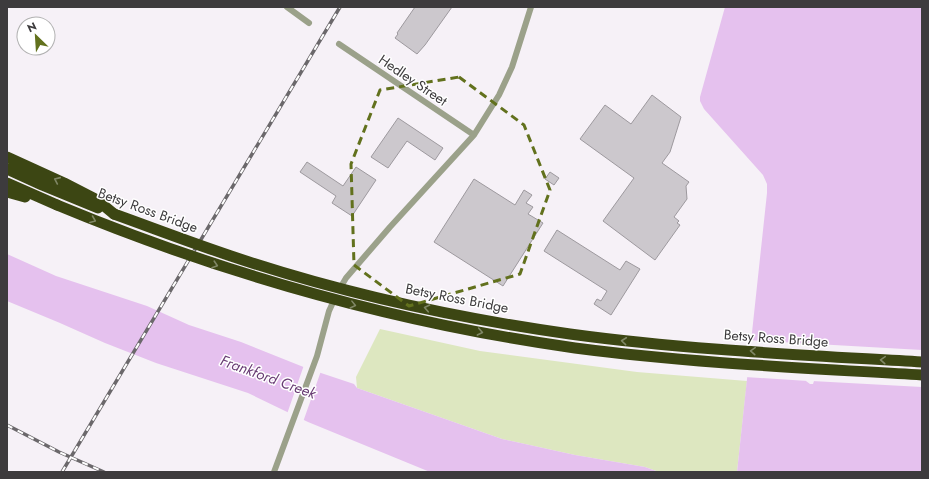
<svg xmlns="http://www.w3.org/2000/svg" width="929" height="479" font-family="Jost,sans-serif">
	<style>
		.green { fill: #dde7c0 }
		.water { fill: #e5c1ee; fill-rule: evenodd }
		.pier { fill: #f6f1f7 }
		.building { fill: #ccc8cd; stroke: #9d999e }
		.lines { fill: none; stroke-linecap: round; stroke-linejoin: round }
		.minor { stroke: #9ba18a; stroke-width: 6 }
		.motorway { stroke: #3c4613; stroke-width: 11 }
		.rail-casing { stroke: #6b686b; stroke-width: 3.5 }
		.rail { stroke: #fff; stroke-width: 2; stroke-dasharray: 6; stroke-linecap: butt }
		.motorway-bridge { stroke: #3c4613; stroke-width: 11 }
		.oneway { stroke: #808766 }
		.marked { fill: none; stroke: #62711d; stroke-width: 3; stroke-dasharray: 8 5; stroke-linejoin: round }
		.labels { text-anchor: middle; stroke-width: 3; stroke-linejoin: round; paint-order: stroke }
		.street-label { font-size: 14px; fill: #3d3b3d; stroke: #fff }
		.water-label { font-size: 15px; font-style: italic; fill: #693c74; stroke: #fff }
	</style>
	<rect width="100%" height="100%" fill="#f6f1f7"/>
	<!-- green -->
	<path class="green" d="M380,329L480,351L637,372L747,381L737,472H659L645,467L575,455L502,439L357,388L356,377Z"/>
	<!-- water -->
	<path class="water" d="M725,7H922V472H737L767,193V184L763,175L704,109L700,101V97ZM815,338L818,342L814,381L813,384H810L806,381L811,342L812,339Z
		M7,254L56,276L147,306L189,325L241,342L306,368L354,384L357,388L502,439L575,455L645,467L659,472H430L308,422L248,393L156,363L105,343L60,323L7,301Z"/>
	<!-- pier -->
	<path class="pier" d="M749,340L813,344L808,381L745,377Z
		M816,344L922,350V387L812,381Z
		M304,365L321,371L303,422L287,414Z"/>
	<!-- building -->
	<path class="building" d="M415,7H452L425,45L417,54L395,38L398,34L397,33Z
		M652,95L681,117L670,152L662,163L689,182L686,186L687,199L674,217L679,221L677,223L680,225L655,260L603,221L634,178L580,139L605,105L631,124Z
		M398,118L443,148L435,160L407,141L388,168L371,157Z
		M307,162L343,186L356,167L376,180L352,216L332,203L336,196L300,172Z
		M550,172L559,178L554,185L545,179Z
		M474,179L515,205L524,190L532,195L526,203L533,207L528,214L543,223L503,286L434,242Z
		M557,230L620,270L626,261L640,269L611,315L594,304L597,299L601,301L607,291L544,251Z"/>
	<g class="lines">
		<!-- minor -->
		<path class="minor" d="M287,7L309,23
			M339,44L474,135
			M339,290L346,278L390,227L474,135L499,95L512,67L531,7
			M274,472L317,356L329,311L335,298"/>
		<!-- motorway -->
		<path class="motorway" d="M7,157L64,183L97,200L114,214
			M7,169L42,185L98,208
			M7,183L57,205
			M7,192L25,197"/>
		<!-- rail casing -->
		<g class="rail-casing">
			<path id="rail" d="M7,425L59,452L104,472
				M62,472L340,7"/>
		</g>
		<!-- rail -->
		<use href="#rail" class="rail"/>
		<!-- motorway-bridge -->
		<path class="motorway-bridge" d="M57,205C223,274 397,323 575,348C690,363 806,368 922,375
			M114,214C153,228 192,243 231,256C341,293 456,318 570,334C687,350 805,355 922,362"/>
	</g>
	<!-- one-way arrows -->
	<defs><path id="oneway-chevron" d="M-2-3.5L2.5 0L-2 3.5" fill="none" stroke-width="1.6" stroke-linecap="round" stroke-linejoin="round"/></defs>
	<g class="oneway">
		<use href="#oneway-chevron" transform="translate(57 180) rotate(-156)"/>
		<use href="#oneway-chevron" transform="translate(93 220) rotate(22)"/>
		<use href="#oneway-chevron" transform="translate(215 265) rotate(18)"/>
		<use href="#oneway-chevron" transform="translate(353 305) rotate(14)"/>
		<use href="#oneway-chevron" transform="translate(427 308) rotate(-168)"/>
		<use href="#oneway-chevron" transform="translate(480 332) rotate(11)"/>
		<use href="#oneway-chevron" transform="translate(624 341) rotate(-174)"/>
		<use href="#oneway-chevron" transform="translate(753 351) rotate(-176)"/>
		<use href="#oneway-chevron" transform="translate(883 360) rotate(-176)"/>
	</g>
	<!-- marked area -->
	<path class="marked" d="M459,77L524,125L550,190L520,274L409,306L354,265L351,164L380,90Z"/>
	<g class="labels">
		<!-- street labels -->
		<g class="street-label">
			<text transform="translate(413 80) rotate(34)" y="5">Hedley Street</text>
			<text transform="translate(148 210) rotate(20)" y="5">Betsy Ross Bridge</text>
			<text transform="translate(457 298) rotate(11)" y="5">Betsy Ross Bridge</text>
			<text transform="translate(776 338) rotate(4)" y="5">Betsy Ross Bridge</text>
		</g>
		<!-- water labels -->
		<g class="water-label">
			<text transform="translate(268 377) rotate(20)" y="5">Frankford Creek</text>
		</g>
	</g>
	<!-- border -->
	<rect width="929" height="479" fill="none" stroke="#3d3b3d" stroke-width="16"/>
	<!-- north arrow -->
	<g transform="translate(36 36) rotate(335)"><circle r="19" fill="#ffffff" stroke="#b1b1b1"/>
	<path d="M0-3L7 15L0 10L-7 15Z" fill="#62711d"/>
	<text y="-6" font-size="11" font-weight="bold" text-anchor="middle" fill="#3d3b3d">N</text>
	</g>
</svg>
